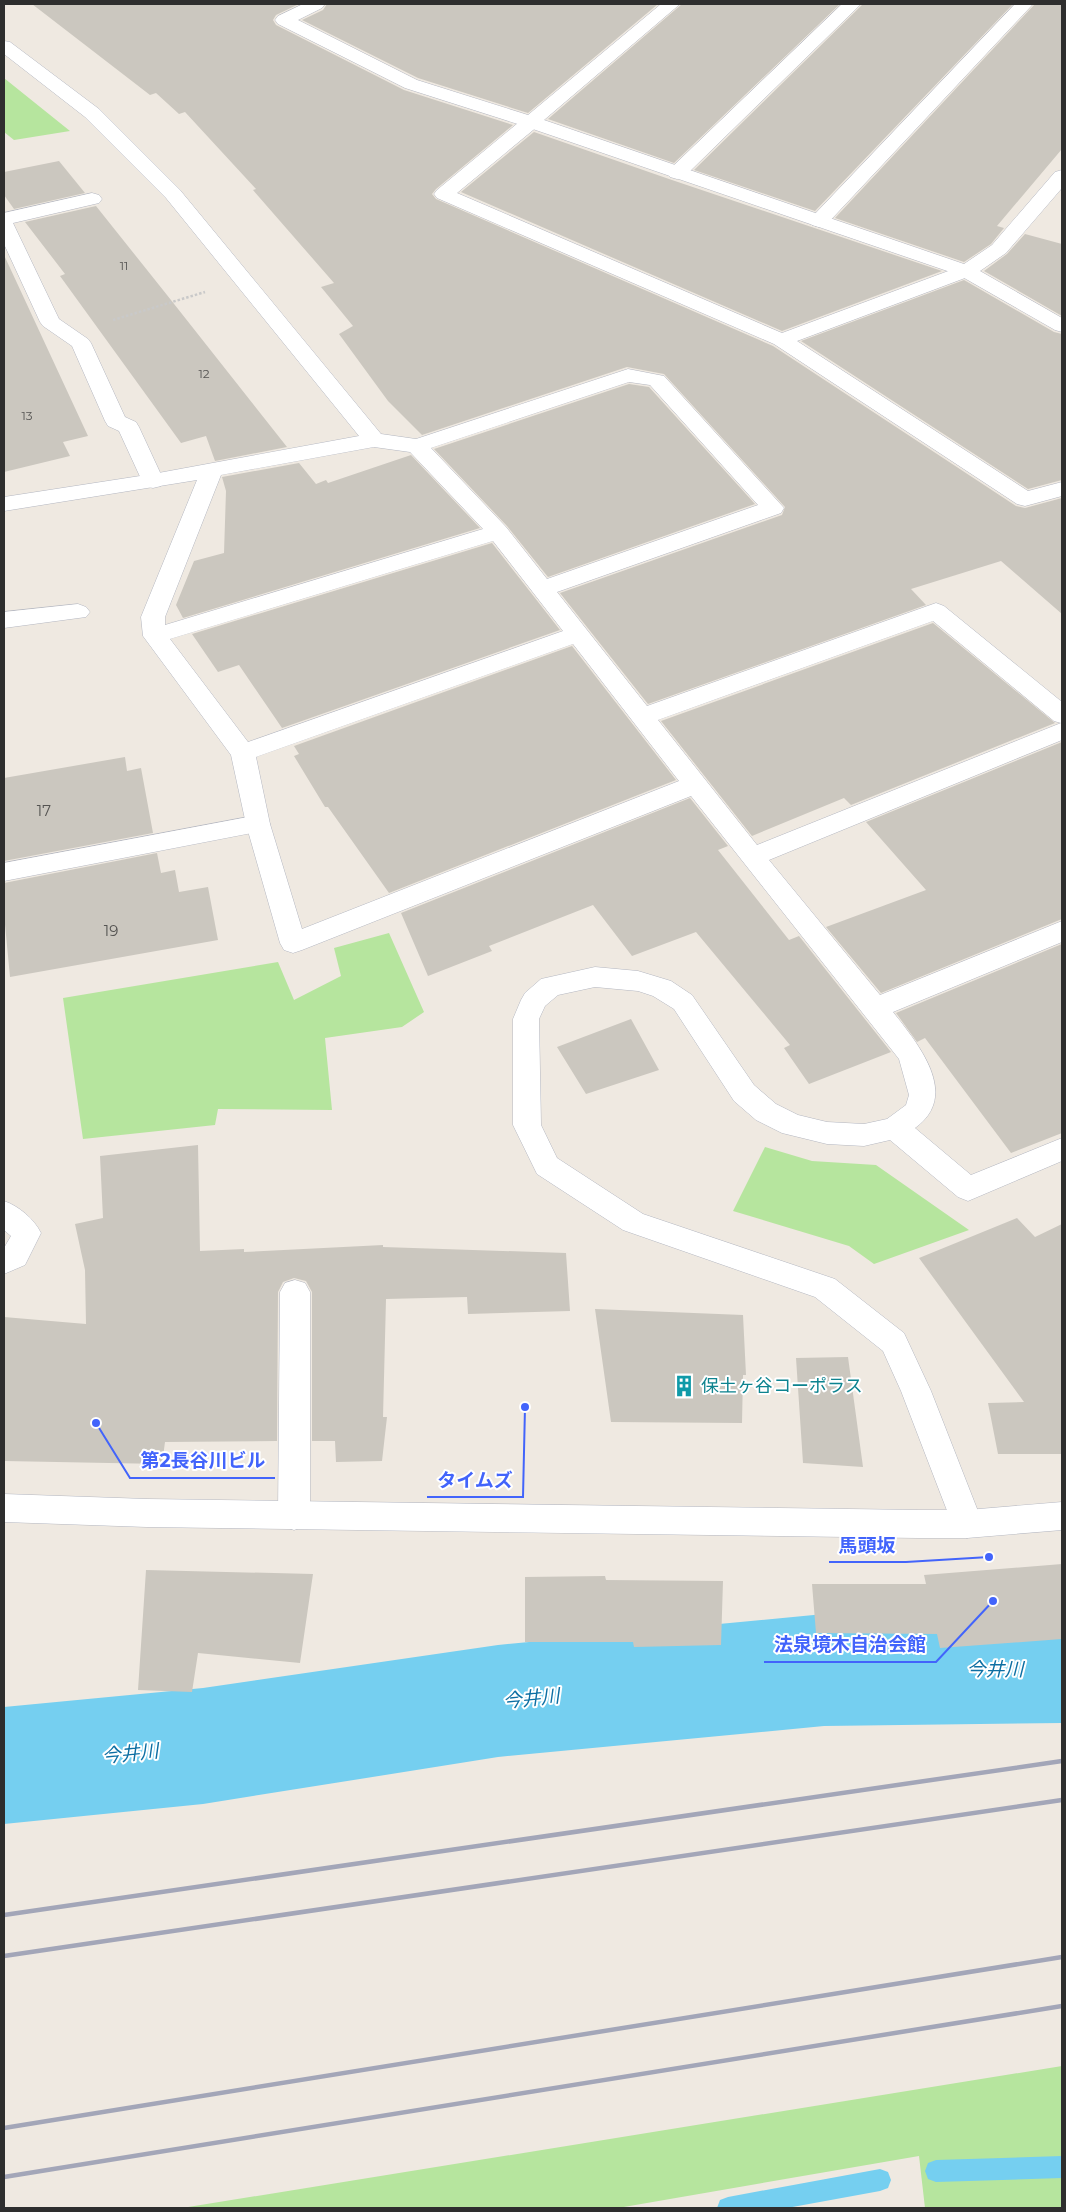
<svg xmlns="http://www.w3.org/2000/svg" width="1066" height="2212" font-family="Montserrat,'Noto Sans JP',sans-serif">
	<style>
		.green { fill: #b6e59e }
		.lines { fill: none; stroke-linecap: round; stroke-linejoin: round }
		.stream { fill: #75cff0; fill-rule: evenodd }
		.river { fill: #75cff0; fill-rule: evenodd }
		.building { fill: #cbc7bf }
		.service-casing { stroke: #b4b7c1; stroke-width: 1 }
		.minor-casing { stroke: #b4b7c1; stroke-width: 1 }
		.tertiary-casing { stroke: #b4b7c1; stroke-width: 1 }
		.path { stroke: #c9c9c9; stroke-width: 2.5; stroke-dasharray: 2.5 2; stroke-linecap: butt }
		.service { fill: #fff; fill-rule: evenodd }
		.minor { fill: #fff; fill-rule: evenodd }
		.tertiary { fill: #fff; fill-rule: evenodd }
		.rail { stroke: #a3a6b8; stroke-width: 4.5 }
		.labels { text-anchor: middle; stroke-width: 4; stroke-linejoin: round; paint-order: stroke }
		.far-number-label { font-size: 12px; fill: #555452 }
		.number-label { font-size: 15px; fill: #555452 }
		.culture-label { font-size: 18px; fill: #0d838f; stroke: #fff; text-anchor: start }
		.water-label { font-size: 19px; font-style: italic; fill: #0d6fa3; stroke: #fff }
		.leader { fill: none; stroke: #4264fb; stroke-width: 2 }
		.callout-dot { fill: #4264fb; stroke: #fff; stroke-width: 2 }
		.callout-label { font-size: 19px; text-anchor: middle; font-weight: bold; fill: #4264fb; stroke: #fff; stroke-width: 4; stroke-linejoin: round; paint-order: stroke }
	</style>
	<rect width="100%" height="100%" fill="#efe9e1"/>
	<!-- green -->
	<path class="green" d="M4,78L70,131L14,140L4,132Z
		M389,933L424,1012L402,1027L325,1038L332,1110L218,1109L215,1125L83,1139L63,998L278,962L294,1000L341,976L334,948Z
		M765,1147L812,1161L876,1165L969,1230L874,1264L849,1246L733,1211Z
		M1062,2066V2208H925L919,2156L618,2208H182Z"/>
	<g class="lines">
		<!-- stream -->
		<path class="stream" d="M1062,2156V2178L936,2182L928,2179L925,2171L928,2163L936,2160Z
			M880,2169L888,2172L891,2180L888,2188L880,2191L787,2208H717L720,2200L728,2197Z"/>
		<!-- river -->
		<path class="river" d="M1062,1613V1723L824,1726L498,1757L203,1804L4,1824V1707L203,1688L498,1645L824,1614Z"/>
	</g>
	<!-- building -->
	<path class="building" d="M32,4H299L276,15L273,20L276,25L404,90L513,125L436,189L432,194L436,199L773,346L1016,506L1025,508L1062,498V614L1001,561L911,589L926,605L648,704L560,593L782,515L785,507L664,374L627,367L422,435L388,401L339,334L353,326L321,287L334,283L253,190L256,189L185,112L179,114L156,93L150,95Z
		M327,4H658L528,113L418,78L302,20L323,10Z
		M682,4H840L674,163L548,119Z
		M863,4H1013L815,211L694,170Z
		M1035,4H1062V149L997,226L1004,228L991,244L964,262L835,218Z
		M534,132L669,179L942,271L782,331L461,192Z
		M59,161L85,193L14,209L4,195V172Z
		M96,206L167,295L287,447L215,461L206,436L181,443L60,276L65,274L25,222Z
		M1025,234L1062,244V316L984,271L1007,254Z
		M4,255L88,436L63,442L70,456L4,472Z
		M964,280L1054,332L1062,334V480L1028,489L801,341Z
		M629,384L649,387L755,504L548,577L507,526L434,449Z
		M411,455L480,528L183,618L176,605L194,561L224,553L226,491L222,477L299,463L316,484L326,480L328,483Z
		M492,543L560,630L282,728L239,665L218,672L192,634Z
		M933,623L1055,723L851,805L844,798L752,836L661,721Z
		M572,646L676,780L389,893L328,807H325L294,756L299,754L294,746Z
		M1062,742V919L881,993L826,927L926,890L866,822Z
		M125,757L127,771L141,768L153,833L4,861V778Z
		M690,798L728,846L718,850L789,940L799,936L891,1052L809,1084L784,1048L790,1045L696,932L632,956L593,905L489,946L492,951L428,976L401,913Z
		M157,853L161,873L175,870L179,892L208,887L218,940L10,977L4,914V883Z
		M1062,944V1133L1011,1153L925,1038L917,1042L896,1013Z
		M631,1019L659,1070L586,1094L557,1047Z
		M198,1145L200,1251L244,1249V1252L383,1245V1247L566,1253L570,1311L468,1314L467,1297L386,1299L383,1417H387L382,1461L336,1462L335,1441H312V1292L306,1281L294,1278L283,1282L278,1292L277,1441L165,1442L162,1464L4,1461V1317L86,1324L85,1270L75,1224L103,1218L100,1156Z
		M1017,1218L1035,1237L1062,1224V1454H998L988,1403L1024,1402L919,1258Z
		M595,1309L743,1315L746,1375H743L742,1423L611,1422Z
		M848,1357L863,1467L803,1463L796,1358Z
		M1062,1564V1639L940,1648L937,1634L816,1633L812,1584H926L924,1575Z
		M146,1570L313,1574L300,1663L198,1653L192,1692L138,1690Z
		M605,1576L606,1580L723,1581L721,1645L634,1647L633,1642H525V1577Z"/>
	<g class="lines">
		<!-- service casing -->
		<g class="service-casing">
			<path id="service" d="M842,4H861L684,177L677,179L670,177L667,173L670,169Z
				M1015,4H1033L826,225L819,227L812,225L809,221L812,217Z
				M531,116L538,118L540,122L538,126L457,193L782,333L959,267L966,265L973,267L976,271L973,275L797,341L1028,491L1062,482V496L1025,506L1017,504L774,344L437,198L434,194L437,190L524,118Z
				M92,193L99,195L102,199L99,203L13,223L59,319L88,339L91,343L125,417L136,422L139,427L164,481L161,486L153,488L145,486L142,481L119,431L108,426L105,421L72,346L43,326L40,322L4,244V213Z
				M78,604L86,607L90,612L86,617L4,628V612Z
				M258,815L267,818L270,824L267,830L4,881V863Z"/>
		</g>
		<!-- minor casing -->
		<g class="minor-casing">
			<path id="minor" d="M303,4H325L322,8L298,20L417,80L528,115L661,4H680L544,120L964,264L992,245L1055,172L1062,170V188L1006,253L980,271L1062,318V332L1055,330L959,275L524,126L405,88L278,24L275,20L278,16Z
				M4,41L10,42L99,109L180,190L381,434L416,439L628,369L664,376L784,508L781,513L557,592L647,706L936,603L944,606L1062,702V740L769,860L880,995L1062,921V942L893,1012C918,1044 961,1095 915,1128L971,1175L1062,1138V1161L968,1201L958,1197L890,1140L864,1146L827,1144L782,1133L756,1120L734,1101L674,1009L653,996L638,991L595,987L558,995L545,1006L539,1019L541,1125L557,1158L643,1214L835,1279L904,1333L931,1391L983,1524L978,1534L967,1538L956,1534L901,1391L883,1351L815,1297L623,1230L537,1174L513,1125V1019L521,1000L525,993L541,979L595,967L638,971L671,981L692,995L754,1085L776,1104L798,1115L827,1122L864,1124L887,1119L906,1105L909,1095L899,1059L691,796L302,950L293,953L284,950L280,943L246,824L231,755L143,636L141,617L197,480L4,511V497L153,474L359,436L166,198L85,117L4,54ZM629,382L650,385L758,505L547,579L506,527L431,448ZM374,447L410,452L483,529L165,625V617L221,475ZM493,541L563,631L248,742L170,639ZM933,621L1054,721L1061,723L757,845L658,720ZM573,644L679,781L302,929L270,824L256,757Z
				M4,1201C19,1206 34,1219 41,1233L25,1265L4,1274V1248L11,1236L4,1230Z
				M295,1280L305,1283L310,1292V1516L305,1526L294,1530L283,1526L278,1516L280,1292L285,1283Z"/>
		</g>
		<!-- tertiary casing -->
		<g class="tertiary-casing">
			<path id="tertiary" d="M4,1494L147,1499L918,1510H967L1062,1502V1530L967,1538H918L147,1527L4,1522Z"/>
		</g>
		<!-- path -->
		<path class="path" d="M113,320L205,292"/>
		<!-- service -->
		<use href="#service" class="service"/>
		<!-- minor -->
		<use href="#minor" class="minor"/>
		<!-- tertiary -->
		<use href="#tertiary" class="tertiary"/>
		<!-- rail -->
		<path class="rail" d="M4,1915L1062,1761
			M4,1956L1062,1800
			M4,2128L1062,1957
			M4,2177L1062,2006"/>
	</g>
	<!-- icons -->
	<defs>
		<g id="building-bare" transform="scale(1.725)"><path d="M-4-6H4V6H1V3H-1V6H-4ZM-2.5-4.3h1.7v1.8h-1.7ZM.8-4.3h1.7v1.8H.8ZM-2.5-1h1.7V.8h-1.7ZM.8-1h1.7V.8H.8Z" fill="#0f9aa8" stroke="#fff" stroke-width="2.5" paint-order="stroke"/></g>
	</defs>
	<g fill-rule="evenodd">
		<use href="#building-bare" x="684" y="1386"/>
	</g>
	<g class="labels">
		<!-- far-number labels -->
		<g class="far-number-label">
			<text x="124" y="270">11</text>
			<text x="204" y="378">12</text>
			<text x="27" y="420">13</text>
		</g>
		<!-- number labels -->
		<g class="number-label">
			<text x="44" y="816">17</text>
			<text x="111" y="936">19</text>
		</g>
		<!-- culture labels -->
		<g class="culture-label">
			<text x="701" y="1392">保土ヶ谷コーポラス</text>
		</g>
		<!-- water labels -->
		<g class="water-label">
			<text x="995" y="1676">今井川</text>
			<text transform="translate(531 1698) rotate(-6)" y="7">今井川</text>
			<text transform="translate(130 1753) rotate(-6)" y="7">今井川</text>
		</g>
	</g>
	<!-- callouts -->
	<path class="leader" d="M96 1423L130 1478H275M525 1407L523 1497H427M989 1557L906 1562H829M993 1601L936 1662H764"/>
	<g class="callout-dot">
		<circle cx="96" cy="1423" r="5"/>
		<circle cx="525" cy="1407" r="5"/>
		<circle cx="989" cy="1557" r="5"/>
		<circle cx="993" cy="1601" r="5"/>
	</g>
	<g class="callout-label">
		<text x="203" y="1467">第2長谷川ビル</text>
		<text x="475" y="1487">タイムズ</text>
		<text x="867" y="1552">馬頭坂</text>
		<text x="850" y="1651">法泉境木自治会館</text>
	</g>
	<!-- border -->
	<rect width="1066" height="2212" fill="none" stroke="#2e2e2e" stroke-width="10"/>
</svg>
